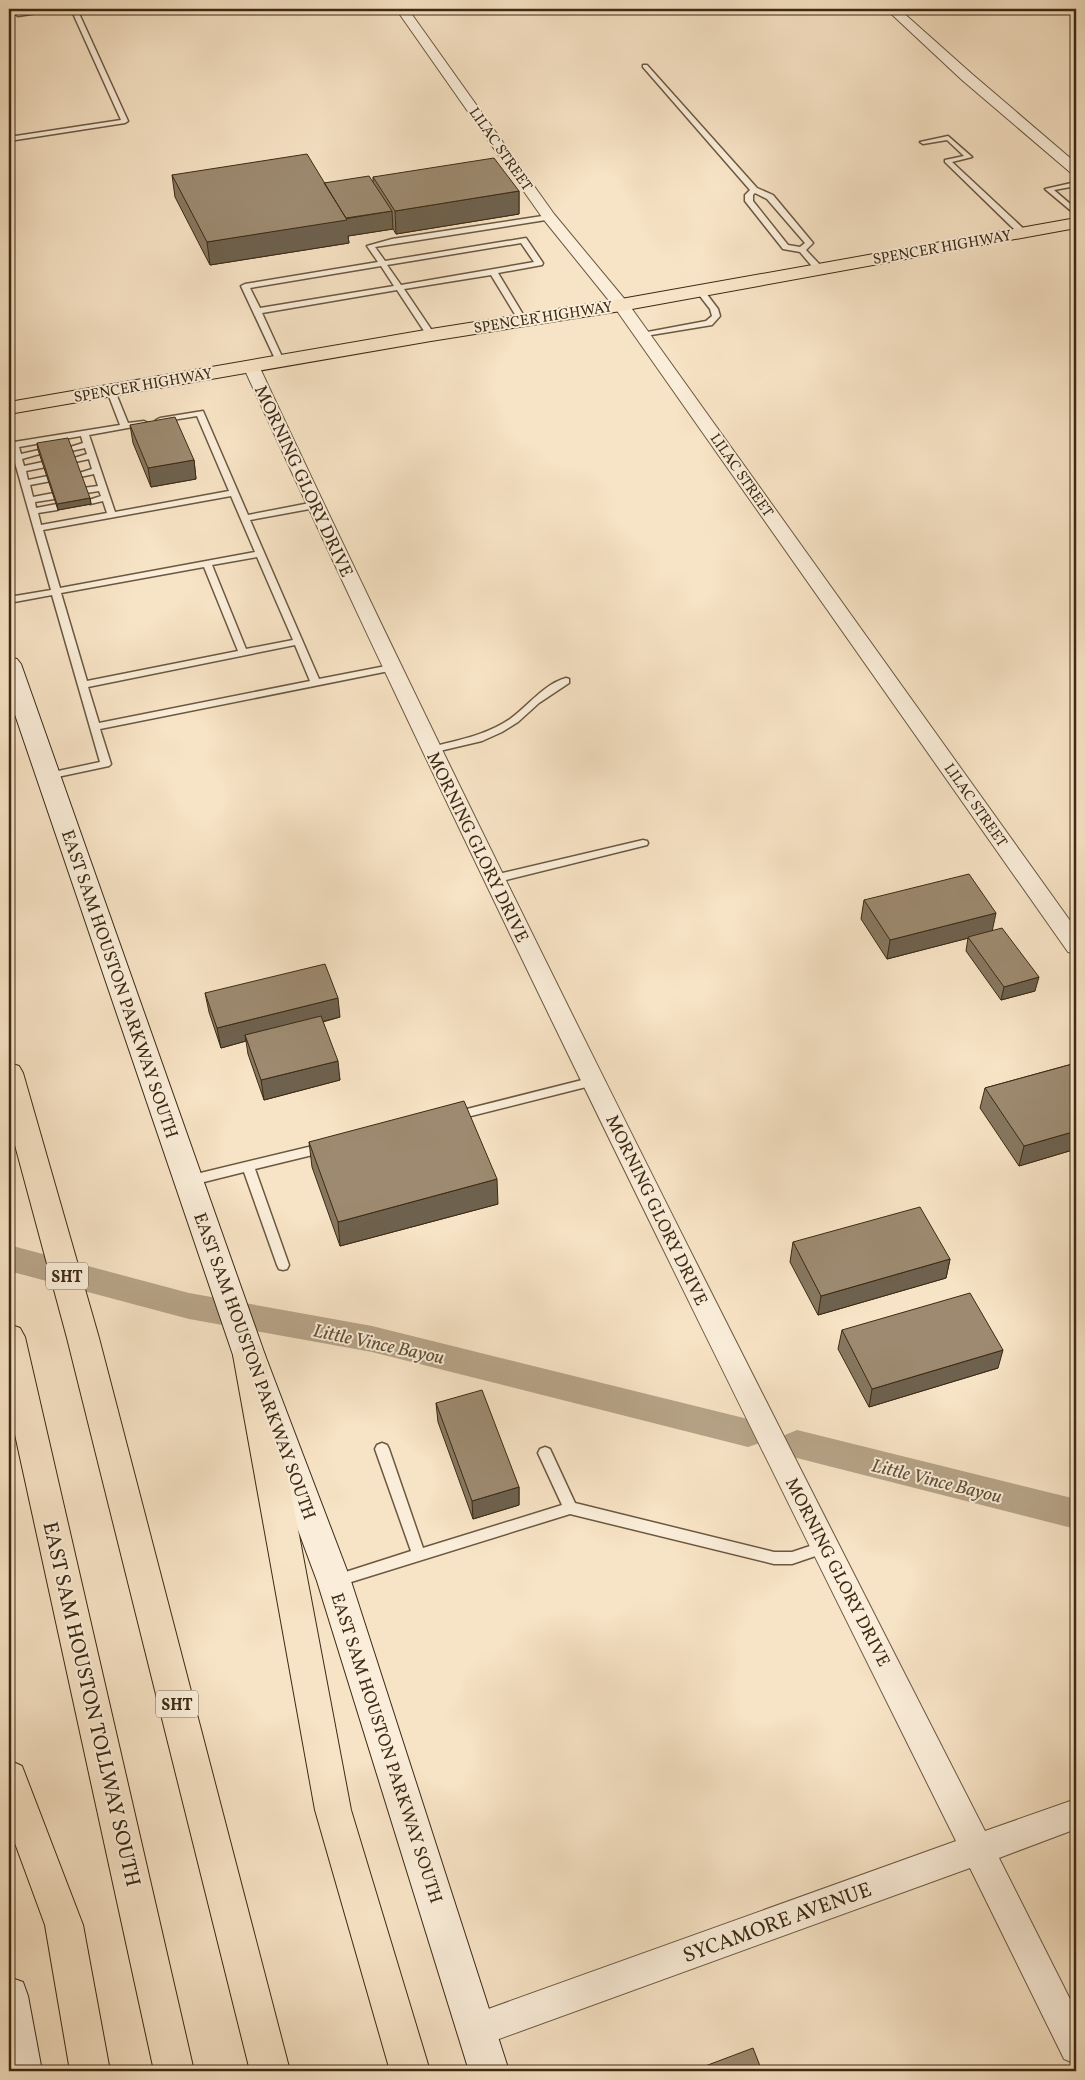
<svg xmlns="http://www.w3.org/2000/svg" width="1085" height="2080" font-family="Vollkorn,serif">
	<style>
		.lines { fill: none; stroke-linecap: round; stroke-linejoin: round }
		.canal { fill: #b7a488; fill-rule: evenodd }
		.lane-casing { stroke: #6b5840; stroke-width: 3 }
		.street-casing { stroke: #6b5840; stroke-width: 2 }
		.secondary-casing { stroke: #3c2a13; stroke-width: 2 }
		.primary-casing { stroke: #3c2a13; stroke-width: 2 }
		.highway-casing { stroke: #3c2a13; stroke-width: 2 }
		.lane { fill: #faedd9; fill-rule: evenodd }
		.street { fill: #faedd9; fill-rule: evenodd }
		.secondary { fill: #faedd9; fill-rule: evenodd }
		.primary { fill: #f7e3c5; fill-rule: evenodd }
		.highway { fill: #f7e3c5; fill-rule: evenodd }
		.wall { fill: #877760; stroke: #3c2a13 }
		.shaded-wall { fill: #6e614e; stroke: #3c2a13 }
		.building { fill: #9d8a70; stroke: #3c2a13 }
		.labels { text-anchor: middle; stroke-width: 4; stroke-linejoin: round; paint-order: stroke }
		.far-street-label { font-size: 15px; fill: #3c2a13; stroke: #faedd9 }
		.shield { fill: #faedd9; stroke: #75644e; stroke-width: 1 }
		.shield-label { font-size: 16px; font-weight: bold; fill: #3c2a13 }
		.street-label { font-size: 18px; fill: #3c2a13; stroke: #faedd9 }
		.water-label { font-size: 19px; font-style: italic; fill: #614f36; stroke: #faedd9 }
		.near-street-label { font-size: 21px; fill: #3c2a13; stroke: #faedd9 }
	</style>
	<rect width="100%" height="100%" fill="#f7e3c5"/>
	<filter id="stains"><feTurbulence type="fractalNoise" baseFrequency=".004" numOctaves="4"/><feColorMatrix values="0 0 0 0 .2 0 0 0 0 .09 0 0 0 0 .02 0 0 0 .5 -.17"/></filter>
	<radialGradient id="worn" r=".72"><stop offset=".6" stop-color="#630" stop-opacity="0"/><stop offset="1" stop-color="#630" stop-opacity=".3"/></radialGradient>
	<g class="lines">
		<!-- canal -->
		<path class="canal" d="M9,1245L189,1293L372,1326L748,1419L760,1423L765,1433L760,1443L748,1447L372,1352L189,1319L9,1271Z
			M797,1430L1076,1499V1529L785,1455L780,1445L785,1435Z"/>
		<!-- lane casing -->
		<g class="lane-casing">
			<path id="lane" d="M47,9H64L18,16L15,14Z
				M71,9H77L128,121L125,123L9,141V137L121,120Z
				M643,65H647L757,188L773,195L813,243L806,250L822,267V271H816L800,252L783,249L745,201V195L750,190L643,67ZM755,193L767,199L805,243L800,247L788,245L753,201V195Z
				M948,136L972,157L952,162L1026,231V235H1020L945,162V160L964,156L947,140L923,144L920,142Z
				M1076,182V186L1054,190L1076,209V215L1045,189Z
				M549,215L553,217L552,219L375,247L385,261L526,238L543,263L542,265L498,273L527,321L523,323L519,321L491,275L404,289L435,335L431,337H428L397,290L262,313L284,361L280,363L276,361L241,286L245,284L378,262L367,246L392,239ZM521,243L534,262L401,285L387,265ZM381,266L394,286L260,308L250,288Z
				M697,289H703L718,309L720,316L712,325L639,337L638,335L642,333L706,321L712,316L710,309L696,291Z
				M108,389L115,391L128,423L144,421L148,423L144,425L89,435L115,512L229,491L197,416L160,422L156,420L160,418L203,411L248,515L315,502L319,505L315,508L250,520L319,679L391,665L396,668L394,670L100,729L111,764L109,766L48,779L44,778L43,776L44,774L100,762L52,595L9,603V597L51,590L10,445L14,442L120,425L107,391ZM81,436L83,443L67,448L71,451L85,448L87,454L71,459L75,462L89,459L92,469L76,474L80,477L94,474L98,486L83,488L82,490L86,493L99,491L101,496L86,501L90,504L103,501L107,513L41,525L38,513L57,510L61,507L57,504L36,508L35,502L54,499L58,496L54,493L33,497L30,485L51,481L52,479L48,476L28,480L26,471L46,467L47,465L43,462L24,466L22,459L43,453L39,450L21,454L19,447ZM231,496L255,552L60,588L43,530ZM257,557L293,640L246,649L212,565ZM204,567L238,651L87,681L61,593ZM295,645L310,681L99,723L88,687Z
				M566,678L569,679V683L539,703L518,722L502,732L482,741L431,753L426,750L428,748C457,740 485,736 510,719C528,706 544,684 566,678Z
				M643,840L647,841L648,843L647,845L494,883L489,879L494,875Z
				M594,1077L598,1078L600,1081L598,1084L455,1120L451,1119L449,1116L451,1113L455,1112Z
				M325,1143L329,1145L331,1148L329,1151L255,1169L289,1265L287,1269L283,1270L279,1269L277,1265L244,1172L188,1186L184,1184L182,1181L184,1178L188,1176Z
				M382,1443L387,1445L389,1449L423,1548L562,1505L538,1453L540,1449L545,1447L550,1449L575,1503L774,1552H792L825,1541L830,1543L832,1547L830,1551L792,1564H774L570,1514L335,1587L330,1585L328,1581L330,1577L411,1551L375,1449L377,1445Z"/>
		</g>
		<!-- street casing -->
		<g class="street-casing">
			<path id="street" d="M396,9H408L554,214L627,302L1076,929V954L1068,952L615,308L544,220Z
				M886,9H899L972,74L1076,163V174L1071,173L962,80Z
				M251,361L257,362L259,366C490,860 737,1346 985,1831L1076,1799V1829L999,1858L1076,2011V2064L1064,2059L970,1868L477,2047L465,2042L460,2030L465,2018L477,2013L956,1841C713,1352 470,863 243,366L245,362Z"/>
		</g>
		<!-- secondary casing -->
		<g class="secondary-casing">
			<path id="secondary" d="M9,657L17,659L21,664L265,1355L351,1581L509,2071H469L317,1581L233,1355L9,697Z
				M9,1977L23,1982L28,1996L42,2071H9Z"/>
		</g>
		<!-- primary casing -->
		<g class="primary-casing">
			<path id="primary" d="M1076,218V228L621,311L431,341L9,414V402L431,329L621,299Z"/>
		</g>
		<!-- highway casing -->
		<g class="highway-casing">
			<path id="highway" d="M9,1063L19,1066L23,1073L99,1338L290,2071H250L67,1338L9,1123Z
				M9,1324L20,1328L25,1337L194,2071H154L9,1407Z
				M249,1342L260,1346L265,1355L351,1810L430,2071H390L315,1810L233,1355L238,1346Z
				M9,1760L22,1766L83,1925L110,2071H70L45,1925L9,1827Z"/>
		</g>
		<!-- lane -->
		<use href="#lane" class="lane"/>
		<!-- street -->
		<use href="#street" class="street"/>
		<!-- secondary -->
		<use href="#secondary" class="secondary"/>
		<!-- primary -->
		<use href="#primary" class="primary"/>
		<!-- highway -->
		<use href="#highway" class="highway"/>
	</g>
	<!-- wall -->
	<path class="wall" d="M172,175L324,183L373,182V177L519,191V214L396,234L393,229L348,236L349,243L210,265L175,197Z
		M130,425L194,460L196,479L151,487L133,443Z
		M37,443L90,498L91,504L58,510L38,450Z
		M864,900L992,931L1035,991L1001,1000L966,951L968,938L887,959L861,919Z
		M205,993L340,1017L323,1022L340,1080L264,1100L248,1054L246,1041L221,1048L209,1012Z
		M1076,1063V1149L1019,1166L980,1108L985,1088Z
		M309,1142L498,1204L340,1246L312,1167Z
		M793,1242L950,1259L946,1278L818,1315L790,1262Z
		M842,1330L998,1368L869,1407L838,1349Z
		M436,1403L519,1487V1505L473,1519L438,1422Z"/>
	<!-- shaded-wall -->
	<path class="shaded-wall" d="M519,191V214L396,234L395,211Z
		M392,211L393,229L348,236L349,243L210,265L207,242Z
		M194,460L196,479L151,487L148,468Z
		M90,498L91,504L58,510L57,504Z
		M996,913L992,932L887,959L890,940Z
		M1039,977L1035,991L1001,1000L1004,987Z
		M338,998L340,1017L247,1041L245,1035L246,1041L221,1048L217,1028Z
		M338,1061L340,1080L264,1100L261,1080Z
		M1076,1131V1149L1019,1166L1024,1146Z
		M497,1179L498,1204L340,1246L338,1222Z
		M950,1259L946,1278L818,1315L821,1296Z
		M1003,1350L998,1368L869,1407L872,1389Z
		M519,1487V1505L473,1519L472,1501Z"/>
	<!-- building -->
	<path class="building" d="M307,154L347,220L207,242L172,175Z
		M494,158L519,191L395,211L373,177Z
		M369,176L392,211L346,218L324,183Z
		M175,417L194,460L148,468L130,425Z
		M68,438L90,498L57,504L37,443Z
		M969,874L996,913L890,940L864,900Z
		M1002,928L1039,977L1004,987L968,937Z
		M325,964L338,998L217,1028L205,993Z
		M321,1016L338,1061L261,1080L245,1035Z
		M1076,1063V1131L1024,1146L985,1088Z
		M464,1101L497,1179L338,1222L309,1142Z
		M920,1207L950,1259L821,1296L793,1242Z
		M970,1293L1003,1350L872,1389L842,1330Z
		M482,1390L519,1487L472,1501L436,1403Z
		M753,2048L762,2071H692Z"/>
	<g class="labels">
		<!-- far-street labels -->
		<g class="far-street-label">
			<text transform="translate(501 149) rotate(55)" y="5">LILAC STREET</text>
			<text transform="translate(942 247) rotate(-10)" y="5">SPENCER HIGHWAY</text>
			<text transform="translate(543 317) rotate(-9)" y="5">SPENCER HIGHWAY</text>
			<text transform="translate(143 385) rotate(-10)" y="5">SPENCER HIGHWAY</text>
			<text transform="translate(742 475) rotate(55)" y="5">LILAC STREET</text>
			<text transform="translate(976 805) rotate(55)" y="5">LILAC STREET</text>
		</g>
		<!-- shield labels -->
		<g class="shield">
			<rect x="46" y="1262.5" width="42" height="27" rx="4"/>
			<rect x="156" y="1690.5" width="42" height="27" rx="4"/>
		</g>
		<g class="shield-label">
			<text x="67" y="1282">SHT</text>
			<text x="177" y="1710">SHT</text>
		</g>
		<!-- street labels -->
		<g class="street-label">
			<text transform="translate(304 481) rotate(65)" y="6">MORNING GLORY DRIVE</text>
			<text transform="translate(478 847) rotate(64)" y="6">MORNING GLORY DRIVE</text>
			<text transform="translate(120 984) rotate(71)" y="6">EAST SAM HOUSTON PARKWAY SOUTH</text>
			<text transform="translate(657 1210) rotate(64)" y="6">MORNING GLORY DRIVE</text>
			<text transform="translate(255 1366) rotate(70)" y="6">EAST SAM HOUSTON PARKWAY SOUTH</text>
			<text transform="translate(838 1572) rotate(63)" y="6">MORNING GLORY DRIVE</text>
			<text transform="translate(387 1748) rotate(72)" y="6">EAST SAM HOUSTON PARKWAY SOUTH</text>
		</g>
		<!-- water labels -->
		<g class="water-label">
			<text transform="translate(379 1343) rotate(12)" y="7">Little Vince Bayou</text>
			<text transform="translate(937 1480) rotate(14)" y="7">Little Vince Bayou</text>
		</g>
		<!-- near-street labels -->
		<g class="near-street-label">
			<text transform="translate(92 1704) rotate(77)" y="7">EAST SAM HOUSTON TOLLWAY SOUTH</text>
			<text transform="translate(777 1922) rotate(-20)" y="7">SYCAMORE AVENUE</text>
		</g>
	</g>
	<!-- margin -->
	<rect width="1085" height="2080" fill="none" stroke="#f7e3c5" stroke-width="30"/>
	<rect x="10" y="10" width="1065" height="2060" fill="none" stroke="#3c2a13" stroke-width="2.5"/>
	<rect x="15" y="15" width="1055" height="2050" fill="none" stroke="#3c2a13"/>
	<rect width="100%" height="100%" filter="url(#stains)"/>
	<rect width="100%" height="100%" fill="url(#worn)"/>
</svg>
